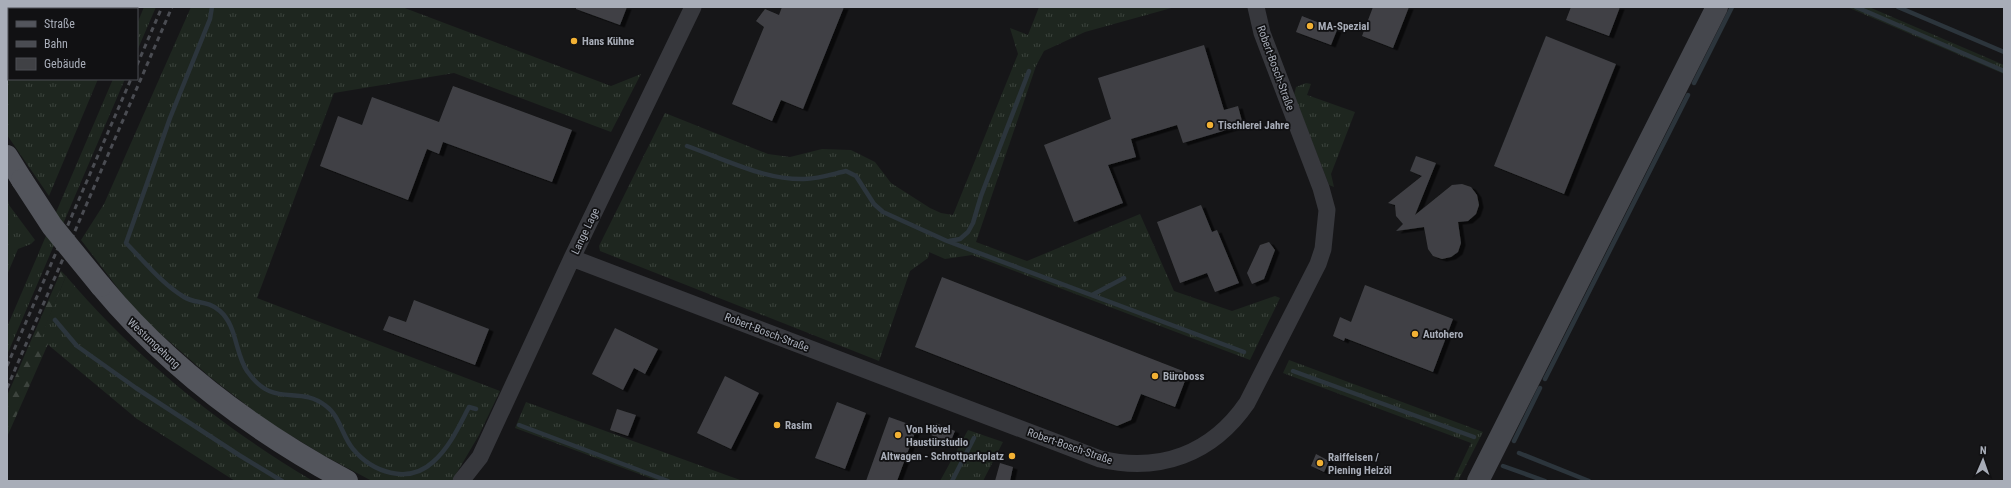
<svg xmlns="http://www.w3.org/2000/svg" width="2011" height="488" font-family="'Roboto Condensed',sans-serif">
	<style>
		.grass { fill: url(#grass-tufts) }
		.forest { fill: url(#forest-firs) }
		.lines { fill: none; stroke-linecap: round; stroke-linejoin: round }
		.stream { stroke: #2c353c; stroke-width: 4.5 }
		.building { fill: #404145; filter: url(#shadow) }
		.minor { stroke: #37383d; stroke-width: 17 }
		.secondary { stroke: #45474d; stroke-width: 22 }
		.primary { stroke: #53555c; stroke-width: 22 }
		.rail { stroke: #4a4c52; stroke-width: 3; stroke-dasharray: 5 4; stroke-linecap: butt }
		.primary-bridge { stroke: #53555c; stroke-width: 22 }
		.poi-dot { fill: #f2b134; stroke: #111113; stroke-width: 1.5 }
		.labels { text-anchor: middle; stroke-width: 3.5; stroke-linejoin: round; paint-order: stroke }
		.poi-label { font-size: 11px; font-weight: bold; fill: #a8adb8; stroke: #111113; text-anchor: start }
		.street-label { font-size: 11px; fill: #a8adb8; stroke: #111113 }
	</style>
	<defs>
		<pattern id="grass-tufts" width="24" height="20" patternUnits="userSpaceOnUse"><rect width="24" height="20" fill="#1e261f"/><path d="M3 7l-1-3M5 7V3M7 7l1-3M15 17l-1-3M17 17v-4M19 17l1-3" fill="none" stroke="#3c433d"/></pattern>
		<pattern id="forest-firs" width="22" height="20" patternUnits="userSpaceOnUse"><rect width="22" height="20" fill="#1e261f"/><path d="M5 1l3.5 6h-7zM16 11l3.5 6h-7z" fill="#3c433d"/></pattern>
		<filter id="shadow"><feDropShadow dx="4.5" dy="2.5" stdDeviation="0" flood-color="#0009"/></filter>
	</defs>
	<rect width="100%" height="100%" fill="#161618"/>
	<!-- grass -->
	<path class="grass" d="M7,7H128L127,9H9V79H98L49,196L7,135Z
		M144,7H156L137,51V24Z
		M191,7H402L611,86L641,74L611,132L454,73L334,93L257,298L500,391L479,435L452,481H372L323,455L267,421L210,377L154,328L130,304L81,240L104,204Z
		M1039,7H1175L1085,32L1044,51L1036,66L976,242L1027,261L1140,214L1174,291L1232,311L1275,296L1280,298L1250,360L972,255L945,259L929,252L928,258L910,271L879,361L600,251L599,246L665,113L768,154L790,157L822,149L851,150L875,162L891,183L930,208L941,213L953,215L1018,54L1010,28L1028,35Z
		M1847,7H1869L2004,65V74Z
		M113,79H125L7,355V327Z
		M1306,83L1311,84L1307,95L1355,112L1331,174L1334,187L1329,185L1294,95L1296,87Z
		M7,195L9,205L35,240L31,244L18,249L7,275Z
		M66,276C137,359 219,425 313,481H235L137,419L40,338Z
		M1289,360L1483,432L1458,481H1453L1471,443L1283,373Z
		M526,402L729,476L743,481H658L515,428Z
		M968,430L1003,442L983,481H940Z"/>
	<!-- forest -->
	<path class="forest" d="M61,271L66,276L41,337L48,344L7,437V396Z"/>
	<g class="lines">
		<!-- stream -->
		<path class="stream" d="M212,7L210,19L170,118L126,243C144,261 162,284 184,297C195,304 208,300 220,311C237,326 235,353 247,371C274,410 298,384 326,406C340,416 342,436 353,449C372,472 408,485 433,462C450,447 459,426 469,407L476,409
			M1856,7L2004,71
			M1898,7L2004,52
			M1694,83L1732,7
			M687,146C724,159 764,180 804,179C818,179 833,174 846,171L856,176L874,204L883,212L947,241L1244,352
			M949,241L960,239L968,232L973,223L981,196L1029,71
			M1092,295L1124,278
			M55,320L77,346L136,388L239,455L282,481
			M1293,371L1474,437
			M1545,379L1688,95
			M519,425L668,481
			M1514,441L1540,388
			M1519,453L1589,481
			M1503,466L1545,481
			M952,481L974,438"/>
	</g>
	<!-- building -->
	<path class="building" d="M576,7H627L620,25L576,9Z
		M782,7H844L803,109L781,100L772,121L732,104L764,27L756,21L765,9L779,15Z
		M1373,7H1409L1393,48L1362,36Z
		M1571,7H1620L1609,36L1566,20Z
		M1302,16L1337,30L1331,45L1296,32Z
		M1546,36L1616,64L1564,194L1494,166Z
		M1204,45L1224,110L1238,106L1243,125L1183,143L1177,125L1131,139L1136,157L1108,165L1123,203L1074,222L1044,145L1111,119L1098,78Z
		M453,86L572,130L552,182L443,142L439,154L427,149L408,200L320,166L338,116L362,125L372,97L439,122Z
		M1416,156L1436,163L1415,215L1452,185L1462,184L1471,187L1477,195L1479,205L1476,214L1468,221L1458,222L1461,243L1458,252L1451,257L1442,259L1433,256L1428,249L1424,227L1396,231L1403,224L1396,216L1395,205L1388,203L1422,176L1410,171Z
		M1201,205L1212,232L1217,230L1239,283L1215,292L1207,273L1180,283L1157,222Z
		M1269,242L1275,250L1264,279L1252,284L1247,273L1260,245Z
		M942,277L1188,373L1175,407L1141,394L1131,420L1117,426L915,347Z
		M1365,285L1453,319L1433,372L1345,338L1344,341L1333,336L1340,317L1351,322Z
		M414,300L489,329L475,365L383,330L389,316L406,322Z
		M615,328L658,349L645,374L634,368L623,390L592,374Z
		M725,376L759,393L731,449L697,433Z
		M837,402L866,413L845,469L815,458Z
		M617,409L636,415L628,436L610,430Z
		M889,417L917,427L897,481H866Z
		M936,423L955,431L950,443L931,435Z
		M1316,454L1329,461L1324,472L1311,466Z
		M1000,463L1013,467L1010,481H995Z"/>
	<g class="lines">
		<!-- minor -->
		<path class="minor" d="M572,258L1100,459C1160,473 1212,454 1247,403L1318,264L1323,249L1327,210L1321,188L1262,33L1256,7
			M461,481L480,457L572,258L693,7"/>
		<!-- secondary -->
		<path class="secondary" d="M1478,481L1717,7"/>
		<!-- primary -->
		<path class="primary" d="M7,156L22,180
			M101,286C169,368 254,431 347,481"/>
		<!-- rail -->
		<path class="rail" d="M137,65L162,7
			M7,366L131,79
			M7,388L172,7"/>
		<!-- primary-bridge -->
		<path class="primary-bridge" d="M22,180L52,226L101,286"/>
	</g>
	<!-- markers -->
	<g class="poi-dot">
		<circle cx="1310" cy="26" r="4"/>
		<circle cx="574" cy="41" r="4"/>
		<circle cx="1210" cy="125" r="4"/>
		<circle cx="1415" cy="334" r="4"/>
		<circle cx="1155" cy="376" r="4"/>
		<circle cx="777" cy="425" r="4"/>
		<circle cx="898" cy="435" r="4"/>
		<circle cx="1012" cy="456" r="4"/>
		<circle cx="1320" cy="463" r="4"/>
	</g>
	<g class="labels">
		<!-- poi labels -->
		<g class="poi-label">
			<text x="1318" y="30">MA-Spezial</text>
			<text x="582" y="45">Hans Kühne</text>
			<text x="1218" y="129">Tischlerei Jahre</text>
			<text x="1423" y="338">Autohero</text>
			<text x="1163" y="380">Büroboss</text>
			<text x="785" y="429">Rasim</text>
			<text x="906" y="433">Von Hövel<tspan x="906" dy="13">Haustürstudio</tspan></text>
			<text x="1004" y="460" text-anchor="end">Altwagen - Schrottparkplatz</text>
			<text x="1328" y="461">Raiffeisen /<tspan x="1328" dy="13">Piening Heizöl</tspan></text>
		</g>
		<!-- street labels -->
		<g class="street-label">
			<text transform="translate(1276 68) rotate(70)" y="4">Robert-Bosch-Straße</text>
			<text transform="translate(585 231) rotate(-64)" y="4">Lange Lage</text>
			<text transform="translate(767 332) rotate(21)" y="4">Robert-Bosch-Straße</text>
			<text transform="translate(154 343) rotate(43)" y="4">Westumgehung</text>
			<text transform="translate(1070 446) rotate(19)" y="4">Robert-Bosch-Straße</text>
		</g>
	</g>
	<!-- border -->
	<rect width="2011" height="488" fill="none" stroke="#a8adb8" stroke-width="16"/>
	<!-- legend -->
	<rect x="8" y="8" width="130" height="72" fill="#111113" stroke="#4d4f55"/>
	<rect x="16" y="21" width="20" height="6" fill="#53555c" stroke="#4d4f55"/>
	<text x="44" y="28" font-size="12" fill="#a8adb8">Straße</text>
	<rect x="16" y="41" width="20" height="6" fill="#4a4c52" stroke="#4d4f55"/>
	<text x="44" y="48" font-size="12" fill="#a8adb8">Bahn</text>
	<rect x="16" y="58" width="20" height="12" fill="#404145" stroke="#4d4f55"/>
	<text x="44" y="68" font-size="12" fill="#a8adb8">Gebäude</text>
	<!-- north arrow -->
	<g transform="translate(1983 460) rotate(2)" stroke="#111113" stroke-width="3" paint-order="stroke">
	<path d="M0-3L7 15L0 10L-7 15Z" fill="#a8adb8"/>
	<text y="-6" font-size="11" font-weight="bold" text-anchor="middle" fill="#a8adb8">N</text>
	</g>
</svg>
